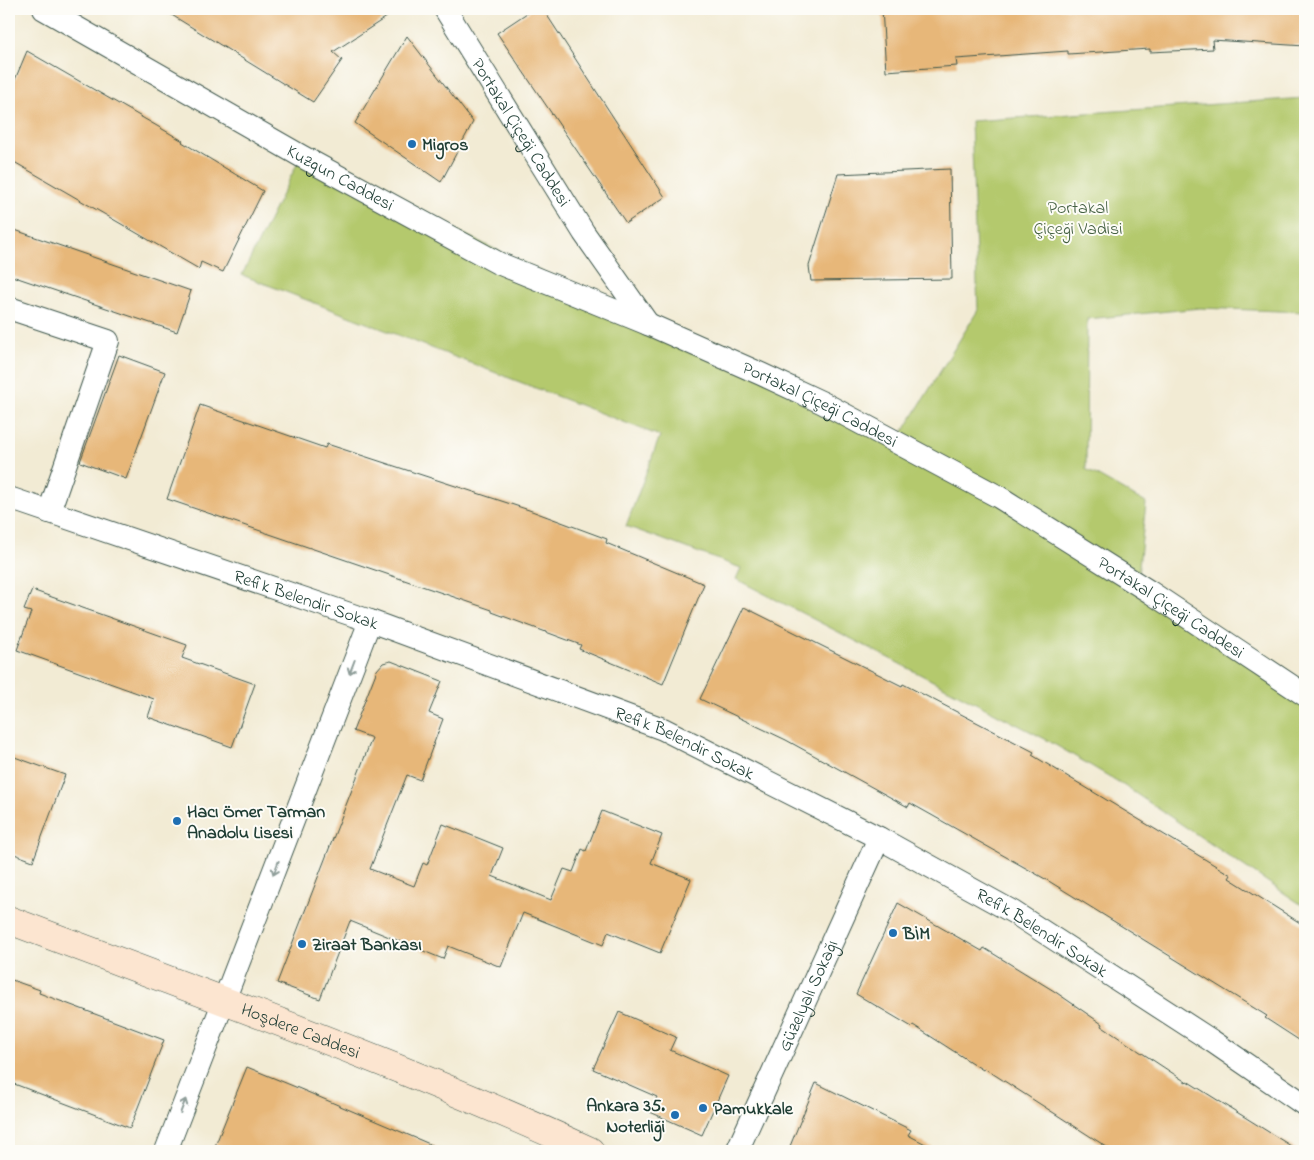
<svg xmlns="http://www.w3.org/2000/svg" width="1314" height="1160" font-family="'Indie Flower',sans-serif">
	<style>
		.green { fill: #b4c96d; stroke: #6a8350 }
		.building { fill: #e7b779 }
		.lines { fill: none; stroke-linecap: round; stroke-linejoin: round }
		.street-casing { stroke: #3f574c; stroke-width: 24 }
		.secondary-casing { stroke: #3f574c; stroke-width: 29 }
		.street { stroke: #fff; stroke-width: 22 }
		.secondary { stroke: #fce5d0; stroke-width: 28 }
		.oneway { stroke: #8f9e9a }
		.poi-dot { fill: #1f6fb2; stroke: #fdfcf7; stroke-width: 2 }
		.labels { text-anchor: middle; stroke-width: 4; stroke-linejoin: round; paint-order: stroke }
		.street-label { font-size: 18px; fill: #1f3d34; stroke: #fdfcf7 }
		.poi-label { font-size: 18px; font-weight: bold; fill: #1f3d34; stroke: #fdfcf7; text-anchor: start }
		.park-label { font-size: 18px; fill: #446042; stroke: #fdfcf7 }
	</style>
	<rect width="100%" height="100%" fill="#fdfcf7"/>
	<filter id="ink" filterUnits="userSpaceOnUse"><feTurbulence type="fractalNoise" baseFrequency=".02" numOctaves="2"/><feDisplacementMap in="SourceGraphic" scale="10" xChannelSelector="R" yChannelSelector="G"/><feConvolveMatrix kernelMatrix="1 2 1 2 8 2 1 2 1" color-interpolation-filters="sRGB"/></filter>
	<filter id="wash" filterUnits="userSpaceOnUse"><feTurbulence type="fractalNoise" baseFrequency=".0096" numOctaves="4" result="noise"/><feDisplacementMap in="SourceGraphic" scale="20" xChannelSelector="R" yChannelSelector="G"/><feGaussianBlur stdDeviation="1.12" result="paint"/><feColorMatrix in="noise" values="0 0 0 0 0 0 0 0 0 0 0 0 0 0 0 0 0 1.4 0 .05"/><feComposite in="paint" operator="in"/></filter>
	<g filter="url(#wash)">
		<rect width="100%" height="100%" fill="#f2ebd4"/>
		<!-- green -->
		<path class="green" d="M1305,98V312L1200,308L1087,319L1086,469L1146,503L1137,584L1305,695V907L1117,781L1047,740L736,579L741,568L626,526L660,436L242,275L301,156L897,442L978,310L971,121Z"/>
		<g id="blocks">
			<!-- building -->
			<path class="building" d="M162,9H399L333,52L342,60L313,102Z
				M533,9H543L665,197L626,223L497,33Z
				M882,9H1305V46L1212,40L1213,49L1150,52V49L1068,54V51L956,59L957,66L886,71Z
				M407,36L473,122L441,182L355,123Z
				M27,51L183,141L182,142L263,191L223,272L201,262L199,269L9,159V94Z
				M950,169L952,279L811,281L809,266L838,174Z
				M9,228L191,291L177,332L9,275Z
				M119,355L165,372L126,479L80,462Z
				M200,405L325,448L327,444L529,510L607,539L606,543L704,584L663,684L579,649L581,645L492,612V610L167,499Z
				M32,590L187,645L182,658L255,684L232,747L148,717L154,699L17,650L31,612L24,610Z
				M744,607L902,686L903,684L1034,752L1032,755L1231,875L1229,878L1305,926V1044L1265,1018L1267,1016L1047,880L910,803L908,807L786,740L700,699Z
				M391,661L442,681L429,713L443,719L420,780L407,775L370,869L414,886L423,863L427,865L443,824L503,848L492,876L551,900L564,869L573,872L582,849L586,851L602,811L662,835L651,863L691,879L660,953L608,932L603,945L523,913L501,967L448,946L443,959L350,921L320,999L277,983L372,738L353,731L377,670L383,663Z
				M9,755L65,775L33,861L9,852Z
				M898,903L982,951L984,948L1054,991L1102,1024L1101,1026L1186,1082L1187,1081L1299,1151H1113L984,1068L983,1070L913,1025L912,1027L856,994Z
				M9,979L40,990L39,993L164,1040L130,1128L9,1082Z
				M619,1012L676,1037L670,1050L728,1076L702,1135L650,1112L657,1097L593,1069Z
				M247,1067L298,1088L446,1151H213Z
				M816,1083L911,1130L908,1135L939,1151H788Z"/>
		</g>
	</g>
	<g filter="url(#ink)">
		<use href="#blocks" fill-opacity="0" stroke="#3f574c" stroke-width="1"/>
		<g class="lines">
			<!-- street casing -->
			<g class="street-casing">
				<g id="street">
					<path id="s1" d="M44,9L301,156L498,263L648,324L761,374L823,403L999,497L1150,592L1305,695"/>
					<path id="s2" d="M445,9L584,233L648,324"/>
					<path d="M9,308L108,341L49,512"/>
					<path id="s3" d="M9,498L370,621L663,729L879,838L1013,912L1212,1041L1305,1105"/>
					<path d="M166,1151L370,621"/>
					<path id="s4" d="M737,1151L879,838"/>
				</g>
			</g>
			<!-- secondary casing -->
			<g class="secondary-casing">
				<g id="secondary">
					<path id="s5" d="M9,920C204,994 401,1064 590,1151"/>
				</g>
			</g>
			<!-- street -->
			<use href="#street" class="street"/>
			<!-- secondary -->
			<use href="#secondary" class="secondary"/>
		</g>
		<!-- one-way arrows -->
		<defs><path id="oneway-shaft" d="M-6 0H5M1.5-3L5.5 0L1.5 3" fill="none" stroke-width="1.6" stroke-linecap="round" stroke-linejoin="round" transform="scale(1.25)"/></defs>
		<g class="oneway">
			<use href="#oneway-shaft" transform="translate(352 667) rotate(111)"/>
			<use href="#oneway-shaft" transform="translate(276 868) rotate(111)"/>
			<use href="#oneway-shaft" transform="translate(183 1106) rotate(-69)"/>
		</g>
	</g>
	<!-- markers -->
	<g class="poi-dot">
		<circle cx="412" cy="144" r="5"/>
		<circle cx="177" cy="821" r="5"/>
		<circle cx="893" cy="933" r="5"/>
		<circle cx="302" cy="944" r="5"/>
		<circle cx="703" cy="1108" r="5"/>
		<circle cx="675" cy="1115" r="5"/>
	</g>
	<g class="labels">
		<!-- street labels -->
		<g class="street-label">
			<text dy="6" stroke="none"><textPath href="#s2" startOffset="145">Portakal Çiçeği Caddesi</textPath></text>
			<text dy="6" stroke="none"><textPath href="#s1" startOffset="341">Kuzgun Caddesi</textPath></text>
			<text dy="6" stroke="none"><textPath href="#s1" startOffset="872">Portakal Çiçeği Caddesi</textPath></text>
			<text dy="6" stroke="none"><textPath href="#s3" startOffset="314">Refik Belendir Sokak</textPath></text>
			<text dy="6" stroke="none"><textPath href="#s1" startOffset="1278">Portakal Çiçeği Caddesi</textPath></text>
			<text dy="6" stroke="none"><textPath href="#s3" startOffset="719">Refik Belendir Sokak</textPath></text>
			<text dy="6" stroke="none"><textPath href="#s3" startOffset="1124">Refik Belendir Sokak</textPath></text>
			<text dy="6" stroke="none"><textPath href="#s4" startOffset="171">Güzelyalı Sokağı</textPath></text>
			<text dy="6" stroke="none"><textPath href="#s5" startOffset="312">Hoşdere Caddesi</textPath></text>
		</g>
		<!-- poi labels -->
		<g class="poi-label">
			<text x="422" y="150">Migros</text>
			<text x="187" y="817">Hacı Ömer Tarman<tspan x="187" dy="21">Anadolu Lisesi</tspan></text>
			<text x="903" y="939">BİM</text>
			<text x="312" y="950">Ziraat Bankası</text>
			<text x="665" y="1111" text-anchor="end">Ankara 35.<tspan x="665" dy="21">Noterliği</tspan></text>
			<text x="713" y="1114">Pamukkale</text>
		</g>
		<!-- park labels -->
		<g class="park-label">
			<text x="1078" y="213">Portakal<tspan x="1078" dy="21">Çiçeği Vadisi</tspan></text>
		</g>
	</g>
	<!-- margin -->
	<rect width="1314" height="1160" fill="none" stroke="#fdfcf7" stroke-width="30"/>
</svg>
